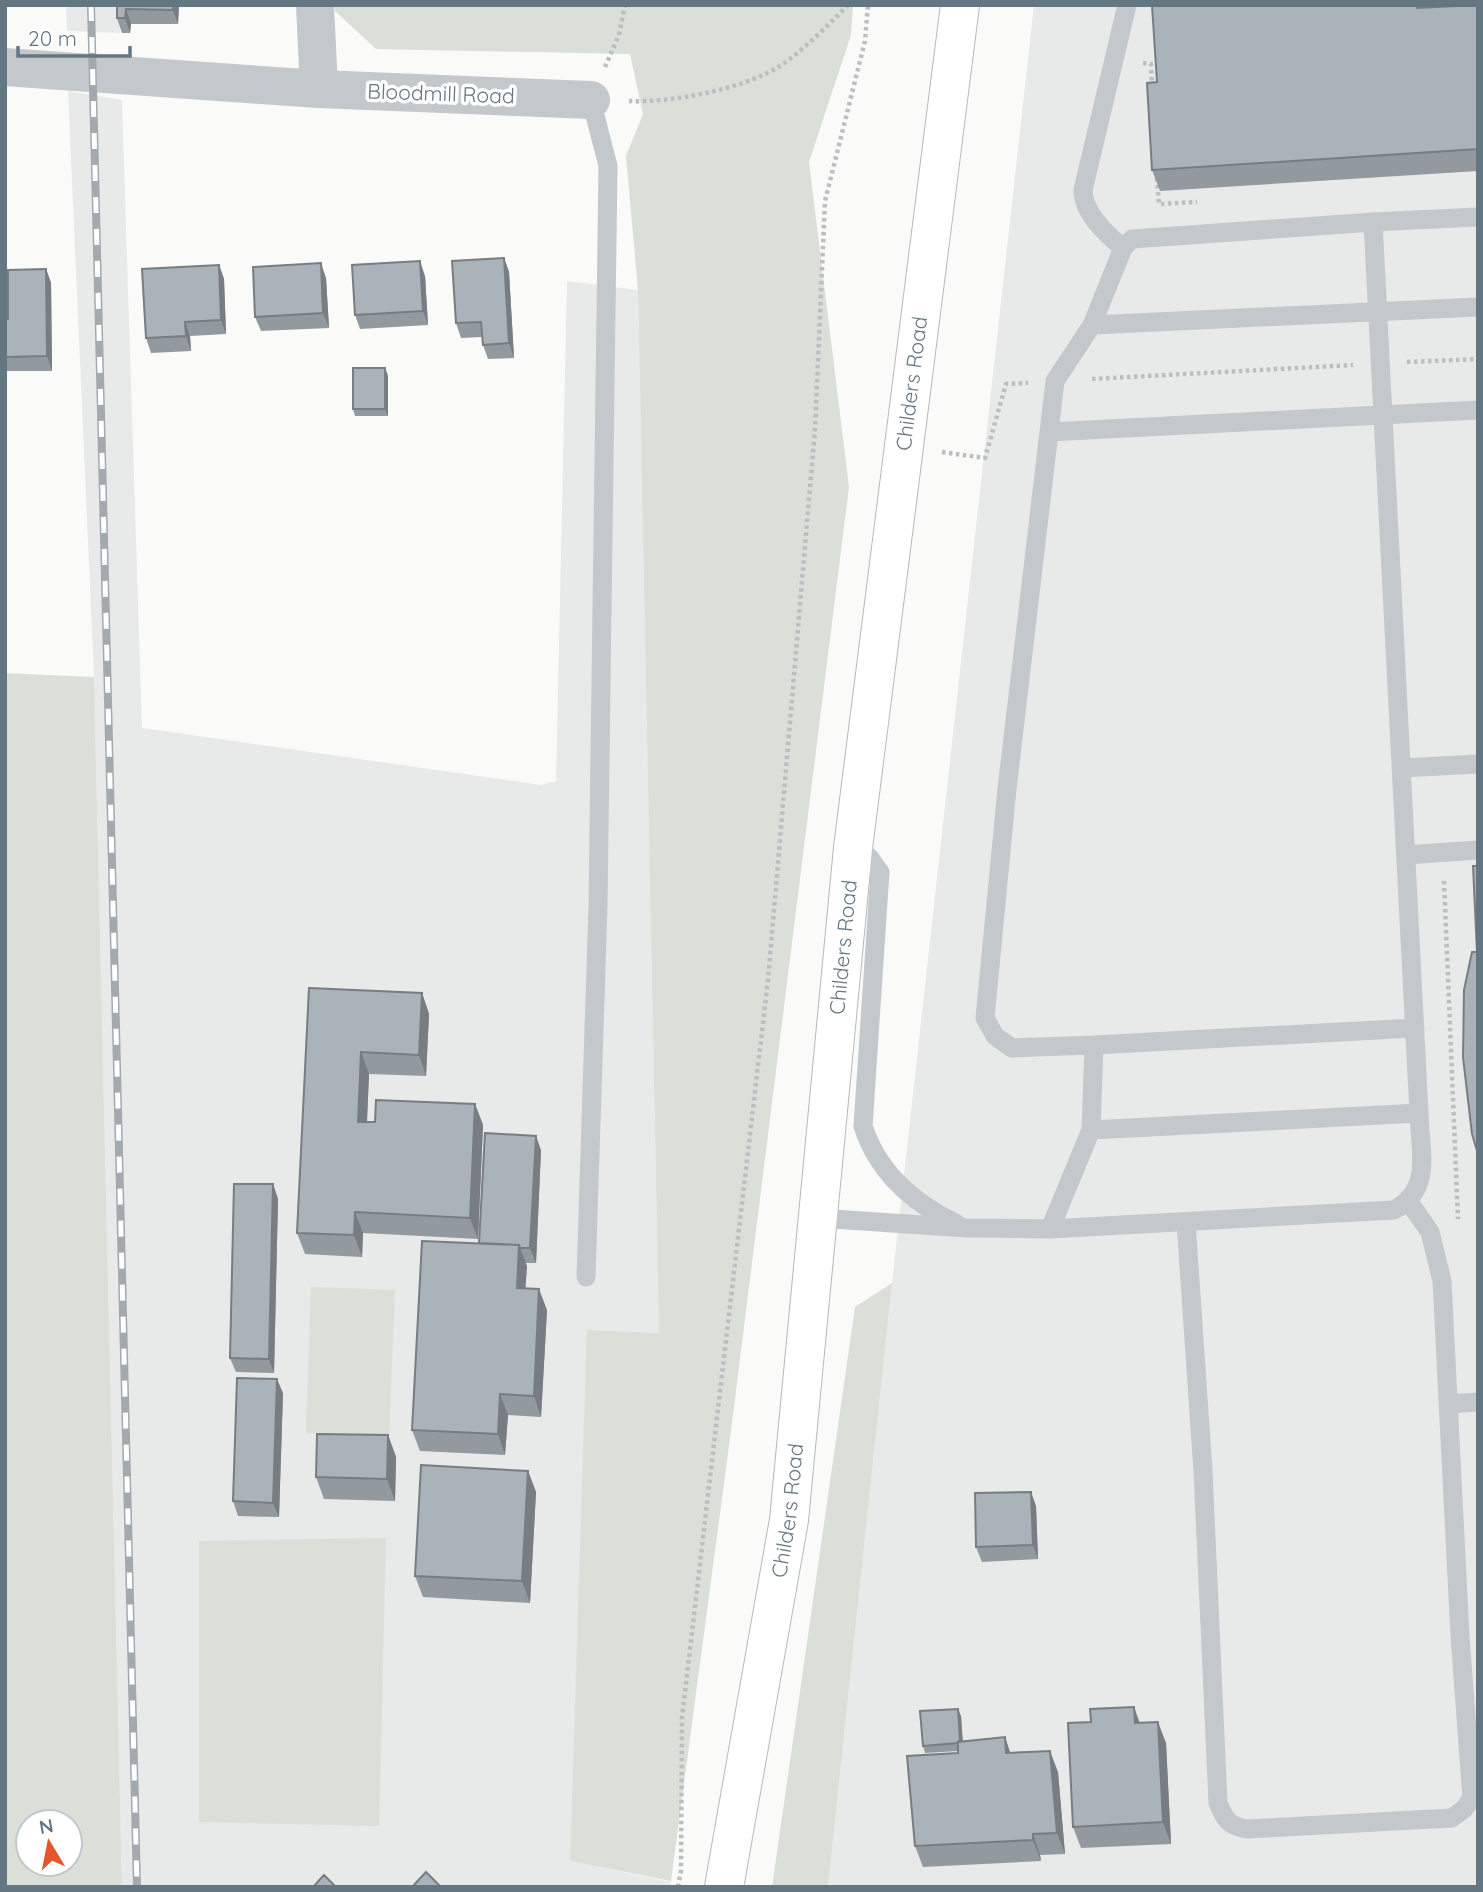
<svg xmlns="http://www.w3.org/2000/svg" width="1483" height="1892" font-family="Quicksand,sans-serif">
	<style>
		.built { fill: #e8e9e9 }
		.green { fill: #dadfd7; fill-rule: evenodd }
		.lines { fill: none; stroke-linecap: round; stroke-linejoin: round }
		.secondary-casing { stroke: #b3babf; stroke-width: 40 }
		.path { stroke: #bbbfc2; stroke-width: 4.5; stroke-dasharray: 3.5 3.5; stroke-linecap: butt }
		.lane { stroke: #c3c8cc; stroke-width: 19 }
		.street { stroke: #c3c8cc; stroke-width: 38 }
		.secondary { stroke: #fff; stroke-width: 38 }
		.rail-casing { stroke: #a2aab0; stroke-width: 8 }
		.rail { stroke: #fff; stroke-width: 5; stroke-dasharray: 16; stroke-linecap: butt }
		.wall { fill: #929a9f }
		.shaded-wall { fill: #777d82 }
		.building { fill: #aab3b9; stroke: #777d82; stroke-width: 2 }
		.labels { text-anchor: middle; stroke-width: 7; stroke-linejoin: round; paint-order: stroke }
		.street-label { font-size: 21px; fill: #657683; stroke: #fff }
	</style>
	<rect width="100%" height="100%" fill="#fafaf8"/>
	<!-- built -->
	<path class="built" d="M66,5H119L120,33L67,31Z
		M1034,5H1478V1887H828L892,1283Z
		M68,91L122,100L142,728L541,785L556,781L567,281L638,290L659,1333L588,1330L570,1861L671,1882L670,1887H122L94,677Z"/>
	<!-- green -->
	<path class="green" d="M335,5H853L851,35L809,162L849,487L731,1431L671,1881L570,1861L587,1330L659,1333L638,290L626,156L643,114L630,54L376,49L335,11Z
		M5,673L94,677L122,1887H5ZM70,1822V1864H28V1822Z
		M892,1283L828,1887H772L855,1307Z
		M311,1287L395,1290L389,1436L306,1433Z
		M386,1538L379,1826L199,1822V1541Z"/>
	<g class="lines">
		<!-- secondary casing -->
		<g class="secondary-casing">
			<g id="secondary">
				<path id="s1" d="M724,1887L789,1520L853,848L960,5"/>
			</g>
		</g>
		<!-- path -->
		<path class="path" d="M1143,63L1151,64L1152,86
			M605,67L619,35L625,5
			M629,101C671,103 744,89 780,66C805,49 827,26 848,5
			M1157,178L1159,204L1197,202
			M1407,362L1478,359
			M1092,379L1353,365
			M942,452L985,458L1006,384L1028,383
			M1444,881L1458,1219
			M678,1887L681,1871L682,1718L768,980L815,429L825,201L865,41L868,5"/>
		<!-- lane -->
		<path class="lane" d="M1373,222L1478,217
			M1123,248C1106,234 1083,213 1083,190L1127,5
			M1092,325L1478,307
			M1050,432L1478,410
			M1402,768L1478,764
			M853,848L869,857L880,872L863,1126C878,1173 913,1203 957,1224
			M1406,855L1478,850
			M1094,1045L1415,1028
			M1091,1130L1419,1113
			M818,1218L967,1228L1050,1229L1394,1210C1433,1189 1420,1152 1419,1113L1373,222L1132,239L1123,248L1092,325L1055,381L1007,789L985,1018L995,1036L1012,1048L1094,1045L1091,1130L1050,1229
			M1186,1222L1203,1471L1218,1803C1225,1820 1229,1826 1247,1829L1452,1818L1464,1809L1472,1798L1460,1636L1442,1281L1430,1232L1409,1202
			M586,1277L598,906L608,166L591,100
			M1448,1404L1478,1402"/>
		<!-- street -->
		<path class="street" d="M315,5L319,89
			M5,67L319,89L591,100"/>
		<!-- secondary -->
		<use href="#secondary" class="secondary"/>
		<!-- rail casing -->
		<g class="rail-casing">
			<path id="rail" d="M91,5L137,1887"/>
		</g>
		<!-- rail -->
		<use href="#rail" class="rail"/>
	</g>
	<!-- wall -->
	<path class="wall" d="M117,5H179L178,24H131L130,33H122L117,18Z
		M1423,5V8L1478,5V171L1160,191L1152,170L1157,82Z
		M504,258L509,272L514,358L488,359L483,345L482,337L461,338L456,323Z
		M219,265L224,279L226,334L190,336L191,351L151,353L146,338Z
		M46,269L51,283L52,371H5V319H8Z
		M425,276L428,325L360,329L355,315Z
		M326,278L329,328L261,331L255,317Z
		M385,368L388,376V416H355L353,409Z
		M309,988L422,993L429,1014L426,1076L369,1074L367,1122H375L475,1104L483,1125L478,1239L363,1233L362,1257L305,1254L297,1233Z
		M541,1150L536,1263H525L527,1266L525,1289L547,1310L541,1417L508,1415L505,1455L420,1451L412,1430Z
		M273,1184L278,1199L274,1373L236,1372L230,1358Z
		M283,1393L279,1517L238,1516L233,1501Z
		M388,1435L396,1457L395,1501L324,1499L316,1477Z
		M528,1471L536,1492L530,1603L423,1597L415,1576Z
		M1036,1506L1038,1559L982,1562L976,1547Z
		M961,1716L963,1741L1005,1737L1010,1753L1058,1772L1065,1854L1040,1855L1041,1861L923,1867L915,1846L958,1753V1751L925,1753L923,1746Z
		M1140,1723L1166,1743L1171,1844L1081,1848L1073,1827Z"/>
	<!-- shaded-wall -->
	<path class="shaded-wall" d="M173,5H179L178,24L173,10Z
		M126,9L131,24L130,33L125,18Z
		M504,258L509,272L514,358L509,343Z
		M420,261L425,276L428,325L423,311Z
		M321,263L326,278L329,328L323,313Z
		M219,265L224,279L226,334L221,320Z
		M46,269L51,283L52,371L47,356Z
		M185,322L190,336L191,351L186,336Z
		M385,368L388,376V416L385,409Z
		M422,993L429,1014L426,1076L419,1055Z
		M361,1052L369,1074L366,1143L358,1122Z
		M475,1104L483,1125L478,1239L470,1218Z
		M536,1136L541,1150L536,1263L530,1248Z
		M273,1184L278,1199L274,1373L269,1359Z
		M355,1212L363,1233L362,1257L354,1235Z
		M519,1245L527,1266L524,1309L517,1288Z
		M539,1289L547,1310L541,1417L534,1396Z
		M277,1379L283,1393L279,1517L273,1503Z
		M500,1394L508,1415L505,1455L498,1434Z
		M388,1435L396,1457L395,1501L387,1479Z
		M528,1471L536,1492L530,1603L522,1581Z
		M1031,1492L1036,1506L1038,1559L1033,1545Z
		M1134,1707L1142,1729L1135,1723Z
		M958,1709L961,1716L963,1751L961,1743Z
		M1158,1722L1166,1743L1171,1844L1163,1822Z
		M1005,1737L1012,1758L1006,1753Z
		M1050,1751L1058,1772L1065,1854L1057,1833Z
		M1033,1834L1040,1855L1041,1861L1033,1840Z"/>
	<!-- building -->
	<path class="building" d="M117,5H173V10L126,9L125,18H117Z
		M1152,5H1417V8L1478,5V149L1152,170L1147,83L1157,82Z
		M504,258L509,343L483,345L481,322L456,323L452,261Z
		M420,261L423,311L355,315L352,265Z
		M321,263L323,313L255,317L253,267Z
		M219,265L221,320L185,322L186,336L146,338L142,269Z
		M46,269L47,356L5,357V319H8V270Z
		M353,368H385V409H353Z
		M1473,866H1478V1154L1472,1134L1463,1057L1464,990L1472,952H1477Z
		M309,988L422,993L419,1055L361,1052L358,1122H375L376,1100L475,1104L470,1218L355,1212L354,1235L297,1233Z
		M485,1133L536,1136L530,1248H520L519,1245L479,1243Z
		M234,1184H273L269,1359L230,1358Z
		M422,1241L519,1245L517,1288L539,1289L534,1396L500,1394L498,1434L412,1430Z
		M237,1378L277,1379L273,1503L233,1501Z
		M317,1434L388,1435L387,1479L316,1477Z
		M421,1465L528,1471L522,1581L415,1576Z
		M1031,1492L1033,1545L976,1547L975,1493Z
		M1134,1707L1135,1723L1158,1722L1163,1822L1073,1827L1068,1723L1091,1722L1090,1709Z
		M958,1709L960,1741L958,1742V1743L923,1746L920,1711Z
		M1005,1737L1006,1753L1050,1751L1057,1833L1033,1834V1840L915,1846L907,1756L958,1753V1742Z
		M426,1872L441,1887H412Z
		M324,1875L336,1887H313Z"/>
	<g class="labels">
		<!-- street labels -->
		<g class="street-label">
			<text transform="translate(441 94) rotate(2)" y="7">Bloodmill Road</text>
			<text dy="7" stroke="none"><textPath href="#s1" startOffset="1516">Childers Road</textPath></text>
			<text dy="7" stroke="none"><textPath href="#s1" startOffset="948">Childers Road</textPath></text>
			<text dy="7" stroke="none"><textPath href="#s1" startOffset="382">Childers Road</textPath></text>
		</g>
	</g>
	<!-- border -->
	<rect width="1483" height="1892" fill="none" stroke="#657683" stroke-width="14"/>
	<!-- north arrow -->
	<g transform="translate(49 1843) rotate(350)"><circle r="33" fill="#ffffff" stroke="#c1c8cd" stroke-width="2"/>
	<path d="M0-5L12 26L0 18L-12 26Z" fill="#e4572e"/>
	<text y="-10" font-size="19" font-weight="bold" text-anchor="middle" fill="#657683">N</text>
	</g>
	<!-- scale -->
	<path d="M18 46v10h112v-10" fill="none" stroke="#657683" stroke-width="3.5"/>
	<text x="28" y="46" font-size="21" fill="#657683" stroke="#ffffff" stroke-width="5" paint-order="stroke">20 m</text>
</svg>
